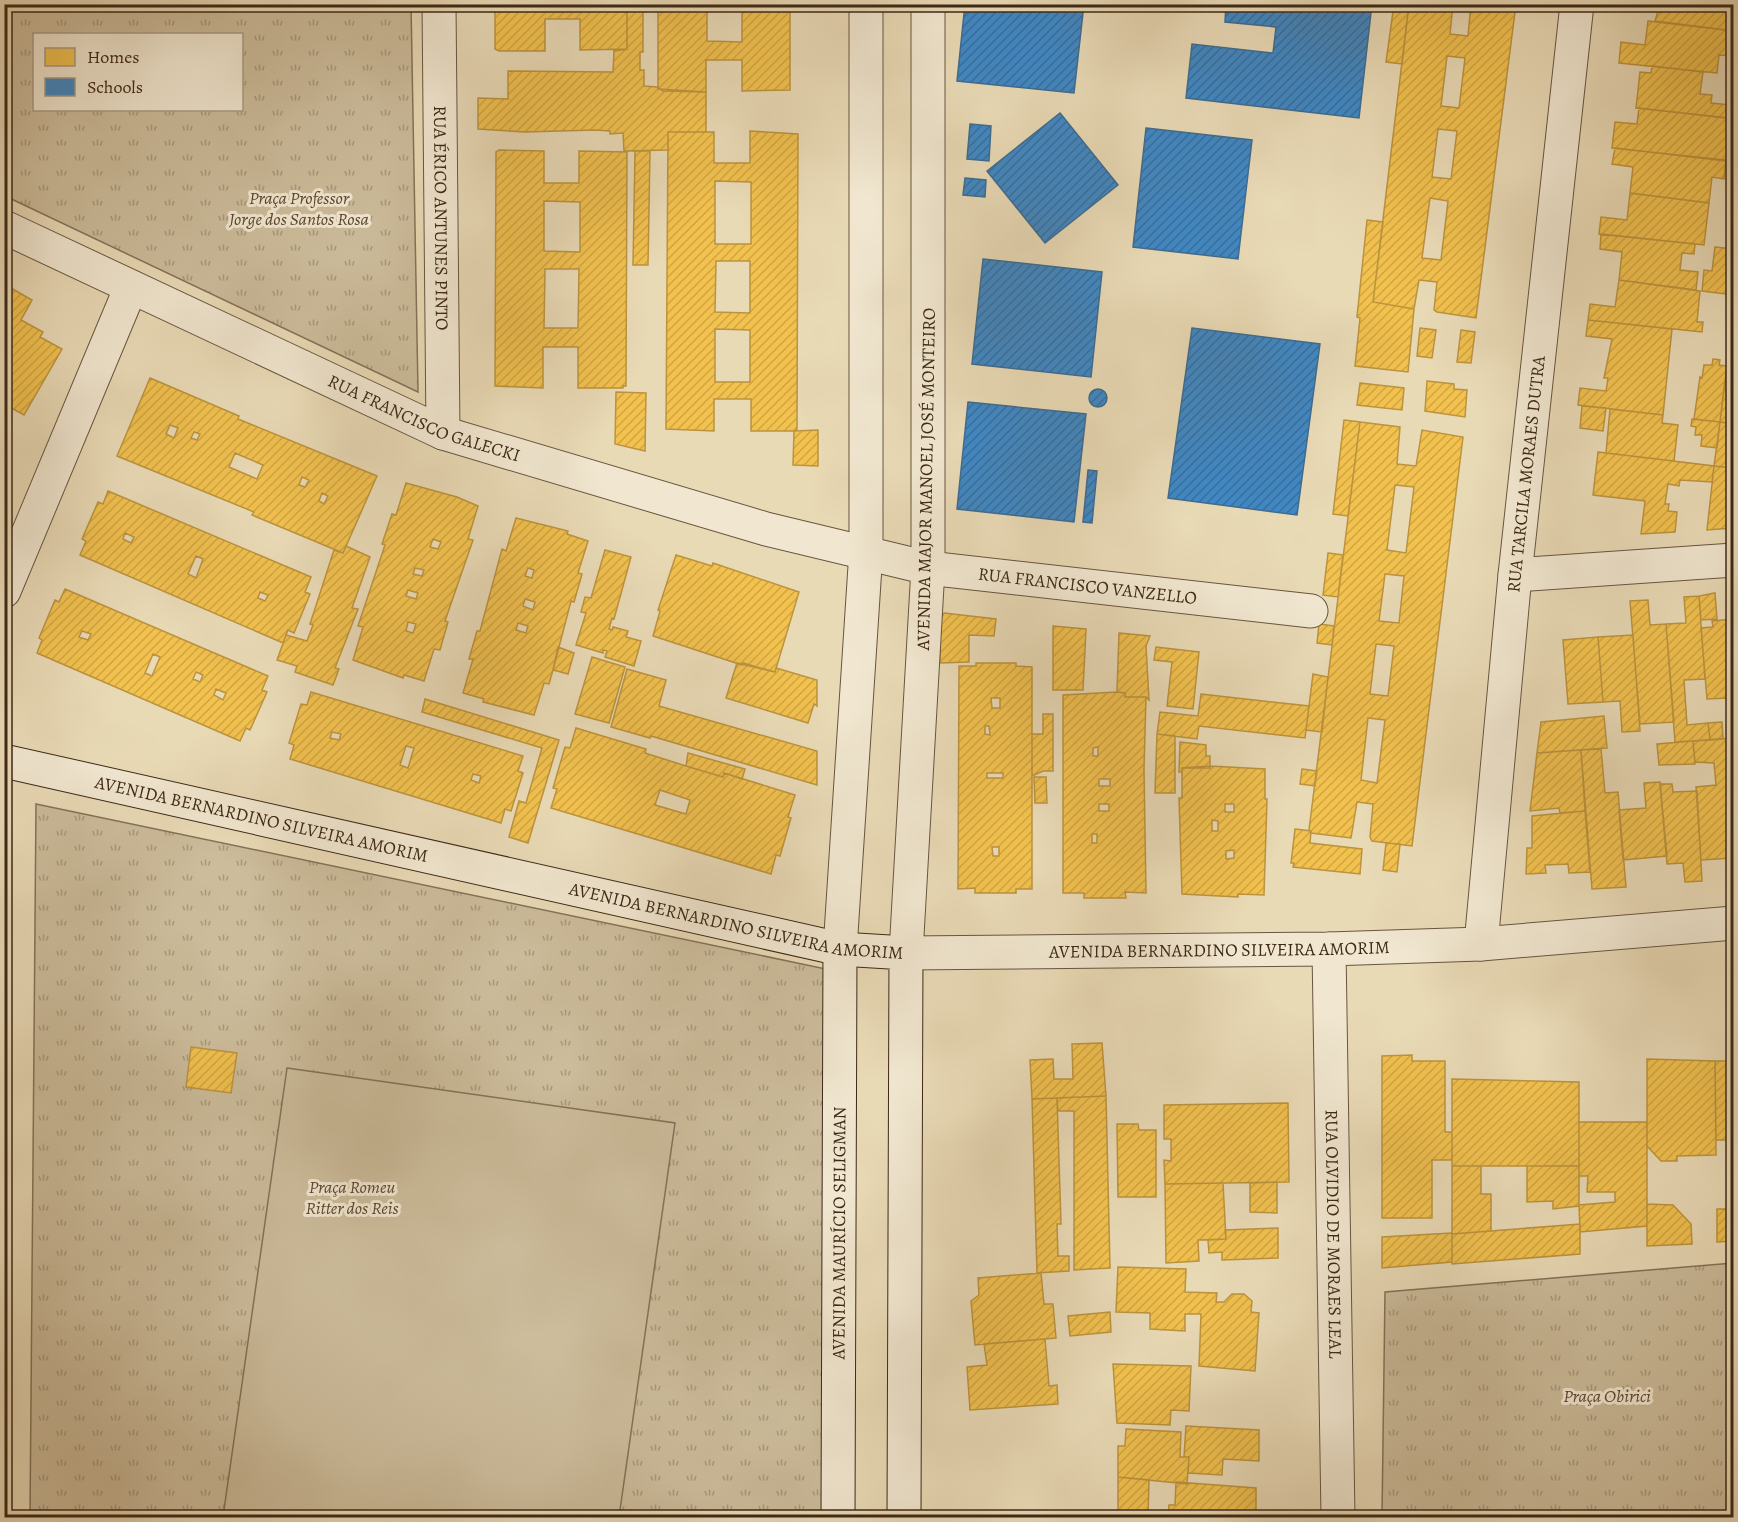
<svg xmlns="http://www.w3.org/2000/svg" width="1738" height="1522" font-family="Alegreya,serif">
	<style>
		.grass { fill: url(#grass-tufts); stroke: #847259; stroke-width: 1.5; fill-rule: evenodd }
		.pitch { fill: #ccbc9b; stroke: #847259; stroke-width: 1.5 }
		.homes { fill: url(#homes-hatch); stroke: #bc933e; stroke-width: 1.5; fill-rule: evenodd }
		.schools { fill: url(#schools-hatch); stroke: #3e6c91; stroke-width: 1.5 }
		.lines { fill: none; stroke-linecap: round; stroke-linejoin: round }
		.minor-casing { stroke: #68553f; stroke-width: 35 }
		.tertiary-casing { stroke: #68553f; stroke-width: 35 }
		.secondary-casing { stroke: #3d2917; stroke-width: 35 }
		.minor { stroke: #f1e7d0; stroke-width: 33 }
		.tertiary { stroke: #f1e7d0; stroke-width: 33 }
		.secondary { stroke: #f1e7d0; stroke-width: 33 }
		.labels { text-anchor: middle; stroke-width: 6; stroke-linejoin: round; paint-order: stroke }
		.park-label { font-size: 18px; font-style: italic; fill: #5a4631; stroke: #f1e7d0 }
		.street-label { font-size: 18px; fill: #3d2917; stroke: #f1e7d0 }
	</style>
	<defs>
		<pattern id="grass-tufts" width="24" height="20" patternUnits="userSpaceOnUse" patternTransform="scale(1.5)"><rect width="24" height="20" fill="#ccbc9b"/><path d="M3 7l-1-3M5 7V3M7 7l1-3M15 17l-1-3M17 17v-4M19 17l1-3" fill="none" stroke="#a7997d"/></pattern>
		<pattern id="homes-hatch" width="6" height="6" patternUnits="userSpaceOnUse" patternTransform="scale(1.5)"><rect width="6" height="6" fill="#f2c14e"/><path d="M-1 1l2-2M0 6l6-6M5 7l2-2" fill="none" stroke="#d0a643"/></pattern>
		<pattern id="schools-hatch" width="6" height="6" patternUnits="userSpaceOnUse" patternTransform="scale(1.5)"><rect width="6" height="6" fill="#3f88c5"/><path d="M-1 1l2-2M0 6l6-6M5 7l2-2" fill="none" stroke="#366f9f"/></pattern>
	</defs>
	<rect width="100%" height="100%" fill="#e9dab6"/>
	<filter id="stains"><feTurbulence type="fractalNoise" baseFrequency=".00333" numOctaves="4"/><feColorMatrix values="0 0 0 0 .2 0 0 0 0 .09 0 0 0 0 .02 0 0 0 .5 -.17"/></filter>
	<radialGradient id="worn" r=".72"><stop offset=".6" stop-color="#630" stop-opacity="0"/><stop offset="1" stop-color="#630" stop-opacity=".3"/></radialGradient>
	<!-- grass -->
	<path class="grass" d="M4,5H411L418,392L5,196ZM34,34H242V110H34Z
		M36,804L826,969L822,1517L30,1518Z
		M1733,1263V1517H1382L1385,1292Z"/>
	<!-- pitch -->
	<path class="pitch" d="M287,1068L675,1123L619,1517H223Z"/>
	<!-- homes -->
	<path class="homes" d="M495,4H627V49L580,50V19H545V51H499L495,49Z
		M627,4H643V52H640V70H644V86L658,87L663,91L706,92V132H668V150L624,151L623,133L610,134V131L595,130L525,132L478,129V98L508,99V71L613,72L614,51L627,49Z
		M658,4H707V41L742,42V4H790V90L742,91V60H706V92L658,89Z
		M1394,4H1409L1402,64L1386,62Z
		M1409,4H1453L1450,34L1468,36L1471,4H1516L1476,318L1437,312L1434,310L1437,282L1419,280L1414,309L1373,302ZM1447,56L1465,58L1459,108L1441,106ZM1438,129L1457,131L1451,179L1432,177ZM1430,198L1448,201L1441,260L1422,258Z
		M1660,4H1734V31L1655,21Z
		M1648,21L1734,31V56L1719,55L1717,73L1619,63L1621,42L1645,45Z
		M1652,66L1703,72L1700,94L1712,95L1711,103L1730,105L1729,118L1636,108L1640,72L1651,73Z
		M1639,108L1734,119V161L1612,148L1615,122L1637,124Z
		M750,131L798,134L797,429L794,431H751V399H714V431L666,429L668,132H714V163H750ZM715,181L751,182V244H715ZM716,261H750V313L715,312ZM715,329L750,330V382H715Z
		M1615,148L1726,161L1724,179L1712,177L1709,203L1630,193L1633,167L1612,164Z
		M499,150L544,151V183H579V151L627,152L626,386H623V388H578V347H543V388L495,386L496,152ZM544,201L580,202V252L544,251ZM545,269H579L578,328H544Z
		M635,151H650L648,265H633Z
		M1630,193L1709,203L1704,245L1599,234L1601,217L1627,220Z
		M1367,220L1383,222L1373,302L1414,309L1408,372L1355,366L1360,318L1357,317Z
		M1601,234L1695,244L1694,254L1682,253L1680,270L1698,272L1696,290L1619,280L1622,252L1600,249Z
		M1715,247L1734,249V295L1702,291L1704,270L1712,271Z
		M1619,280L1700,291L1697,322H1703L1702,332L1588,320L1590,304L1615,307Z
		M4,284L32,300L21,320L43,332L40,337L62,349L24,415L4,404Z
		M1734,309V336H1730Z
		M1588,320L1672,329L1663,415L1578,405L1580,388L1606,391L1608,378H1604L1612,339L1586,336Z
		M1420,328L1436,330L1432,358L1417,356Z
		M1461,330L1475,332L1471,363L1457,362Z
		M1730,336H1734V353H1728Z
		M1713,359L1720,360L1719,365L1727,366L1720,422L1694,419L1700,377L1702,378L1704,365H1712Z
		M150,378L239,416L238,419L377,476L343,553L252,515L254,512L117,456ZM170,425L178,428L174,438L166,434ZM194,432L200,434L197,440L191,438ZM235,453L263,465L257,479L229,467ZM302,477L309,480L305,487L299,485ZM322,493L328,496L324,504L319,501Z
		M1725,379L1734,380V424L1720,422Z
		M1427,381L1454,384V389L1467,390L1465,417L1425,411Z
		M1360,383L1404,388L1402,410L1357,405Z
		M616,392L646,393L645,451L615,444Z
		M1582,406L1606,408L1603,431L1580,428Z
		M1610,409L1663,415L1662,423L1678,425L1674,461L1606,453Z
		M1692,419L1720,422L1717,448L1701,446L1702,435H1695L1696,427L1691,426Z
		M1344,420L1360,422L1348,516L1333,514Z
		M1360,422L1400,427L1397,464L1416,466L1422,430L1463,437L1412,846L1372,841L1370,837L1373,804L1357,802L1351,838L1311,833L1309,830ZM1395,485L1414,487L1406,553L1387,550ZM1385,574L1404,576L1399,623L1379,621ZM1376,644L1394,646L1388,696L1370,694ZM1368,718L1385,720L1377,783L1361,780Z
		M1720,422L1734,424V468L1714,466Z
		M818,430V466L793,465L794,431Z
		M1598,452L1714,466L1712,482L1680,480L1679,486L1668,484L1665,504H1669L1668,511L1677,512L1675,532L1641,534L1645,501L1593,495Z
		M1714,466L1734,468V523L1733,528L1707,530Z
		M406,483L457,497L478,506L468,539L473,540L445,621L448,622L440,650L434,649L424,681L404,675L403,678L353,660L363,627L358,626L385,545L382,544L392,514L396,515ZM433,539L441,542L438,549L430,547ZM415,568L424,570L422,576L413,574ZM408,590L418,593L416,599L406,596ZM408,622L416,624L413,633L406,631Z
		M108,491L311,577L305,592L310,594L294,633L288,630L283,643L80,555L86,541L82,539L98,502L103,504ZM125,533L134,537L131,543L123,539ZM196,556L203,559L196,578L188,574ZM260,592L268,595L265,601L258,598Z
		M516,518L568,531L567,534L588,541L578,573L582,574L574,602L571,601L553,670L549,684L544,683L534,715L483,702L484,699L463,693L473,659H469L477,631H480L502,549L506,551ZM528,568L534,570L532,578L525,576ZM525,599L535,602L533,610L523,606ZM518,623L528,626L526,633L516,630Z
		M346,546L370,557L352,608L358,609L335,668L339,669L333,685L295,672L297,666L277,660L286,635L307,641L313,625L310,624L334,550L343,553Z
		M605,550L631,557L614,619L612,618L609,629L612,630L613,627L628,631L626,637L641,641L634,666L605,657L607,651L603,650V653L576,645L586,613L581,612L585,597L591,598Z
		M1328,553L1343,555L1338,597L1323,595Z
		M676,555L712,566L713,563L799,592L775,672L743,663L742,665L653,636L660,611L658,610Z
		M65,589L268,676L262,690L267,692L250,730L246,728L240,741L37,653L42,640L39,638L55,600L59,602ZM82,631L91,634L88,640L79,637ZM153,654L160,657L152,676L145,673ZM196,672L203,675L200,682L193,679ZM216,689L226,693L223,700L214,695Z
		M1715,593L1717,619L1701,620L1699,596Z
		M1699,596L1705,679L1684,680L1687,725L1708,723L1710,740L1675,742L1666,624L1686,623L1684,597Z
		M1648,600L1650,625L1666,624L1674,722L1640,724L1630,601Z
		M944,613L996,619L994,636L969,635V662L940,663V621Z
		M1734,619V738H1731L1728,698L1707,699L1701,628L1713,627L1712,621Z
		M1319,624L1334,626L1332,645L1317,643Z
		M1053,626L1086,629L1083,690H1053Z
		M1119,633L1150,636L1146,646L1149,700L1146,697H1125V693L1117,692Z
		M1633,635L1640,731L1622,732L1620,701L1603,702L1598,637Z
		M1598,637L1603,702L1568,704L1563,640Z
		M558,647L574,653L568,674L553,670Z
		M1156,647L1199,652L1193,709L1167,706L1172,662L1154,660Z
		M592,657L625,667L609,723L575,714Z
		M737,663L775,672L776,668L817,680V706L814,704L808,723L726,698Z
		M976,663H1016V666L1032,667V889H1016V893H975V888L958,889L959,666H976ZM991,698H1000V708H992ZM985,726H989L990,735L985,734ZM987,773H1003V778H987ZM992,847H999V856H993Z
		M627,669L666,680L659,706L817,751V785L651,736L650,738L611,727Z
		M1313,674L1328,677L1322,732L1306,730Z
		M311,692L523,756L518,771L523,773L511,811L505,809L501,823L290,759L294,745L289,743L301,704L307,705ZM332,732L341,734L339,740L330,738ZM406,746L414,748L408,768L400,765ZM473,774L481,776L479,783L471,780Z
		M1117,692L1125,693V697H1146L1144,769L1146,893L1125,892L1126,898H1084V893H1063V695ZM1098,747V756H1093V748ZM1099,779H1110V786H1099ZM1099,804H1109V811H1099ZM1092,834H1097V843H1092Z
		M1201,694L1309,706L1305,738L1199,726L1197,739L1157,734L1160,712L1198,716Z
		M425,699L559,740L528,843L509,837L519,801L526,803L542,748L422,712Z
		M1043,714H1053V771H1043L1032,776V734H1043Z
		M1604,716L1607,748L1537,753L1541,722Z
		M1722,722L1723,739L1710,740L1708,723Z
		M576,728L646,749L645,753L686,766L723,777L724,773L795,795L788,817L791,818L780,856L776,855L771,874L551,808L557,789L553,788L565,747L570,748ZM660,790L690,800L686,814L655,805Z
		M1157,734L1175,736V793H1155Z
		M1731,738H1734V858L1701,860L1696,787L1716,785L1714,763L1695,762L1693,741Z
		M1693,741L1695,764L1659,765L1657,744Z
		M1180,742L1206,745V756H1210V768H1182V772H1179Z
		M1601,749L1605,793L1618,792L1626,887L1592,889L1581,750Z
		M1581,750L1585,811L1560,813L1559,808L1530,811L1537,753Z
		M688,753L745,769L742,779L724,773L723,777L686,766Z
		M1210,766L1265,769V799H1267L1264,895L1238,894V897L1182,894L1179,798H1182V768ZM1225,804H1234V812H1225ZM1212,820L1218,821V831H1212ZM1234,850V858L1226,859V851Z
		M1302,769L1317,771L1315,786L1300,784Z
		M1034,777H1046L1047,803H1035Z
		M1660,782L1667,856L1623,860L1619,810L1646,808L1644,783Z
		M1660,784H1672L1673,792L1697,791L1702,881L1685,882L1683,863L1667,864Z
		M1585,811L1590,872L1569,873L1568,864L1545,865L1546,873L1526,874L1527,848H1532V816Z
		M1295,829L1311,831L1310,843L1362,849L1360,874L1293,867L1294,863H1291Z
		M1386,843L1400,844L1397,872L1383,870Z
		M1102,1043L1106,1096L1032,1099L1030,1060L1053,1059L1054,1079H1073L1072,1044Z
		M191,1047L237,1053L231,1093L186,1087Z
		M1412,1055V1061H1445V1132H1452V1160H1432V1218H1382V1056Z
		M1647,1059L1715,1061L1716,1155L1677,1156V1161H1661L1647,1146Z
		M1715,1061H1734V1140H1716Z
		M1452,1079L1579,1082V1166H1452Z
		M1106,1096L1110,1268L1074,1270V1111H1058L1057,1098Z
		M1057,1098L1061,1224H1057L1058,1256H1069V1271L1037,1273L1032,1099Z
		M1288,1103L1289,1182L1165,1184L1164,1160L1171,1161V1139H1164V1105Z
		M1579,1122H1647V1226L1580,1232L1579,1205L1615,1202V1192H1587L1588,1176H1579Z
		M1117,1124H1138L1139,1130H1156V1197H1118Z
		M1731,1140H1734V1182H1731Z
		M1452,1166H1481V1194H1491V1231L1452,1234Z
		M1527,1166H1579V1206L1553,1209V1201L1527,1202Z
		M1277,1182V1213L1250,1212V1183Z
		M1223,1183L1226,1239L1198,1240L1199,1261L1166,1263L1165,1184Z
		M1647,1204L1673,1205L1691,1224L1692,1244L1647,1246Z
		M1717,1209H1734V1241L1717,1242Z
		M1580,1224V1254L1452,1264V1234Z
		M1278,1228V1258L1222,1260V1252L1209,1253L1208,1240L1226,1239L1225,1230Z
		M1452,1233V1262L1382,1268V1237Z
		M1118,1267L1186,1269L1185,1292L1217,1293L1216,1302H1224L1232,1294H1244L1252,1301L1251,1312L1259,1313L1255,1371L1199,1366L1201,1314H1185V1331L1150,1329V1313L1116,1312Z
		M1041,1273L1044,1304H1053L1056,1338L975,1345L971,1301L979,1295L978,1278Z
		M1110,1312L1111,1332L1070,1336L1068,1316Z
		M1045,1339L1049,1386L1057,1385L1058,1404L970,1410L967,1367L987,1365L984,1344Z
		M1113,1364L1191,1366L1189,1411L1171,1410L1170,1425L1117,1423Z
		M1186,1426L1259,1430V1461L1223,1459L1222,1475L1188,1473L1189,1457H1184Z
		M1126,1429L1181,1432L1180,1457H1189L1187,1484L1118,1477V1446H1125Z
		M1118,1477L1149,1480L1148,1518H1118Z
		M1176,1482L1256,1488V1518H1168L1169,1505H1175Z
		M973,1513L1034,1516V1518H973Z"/>
	<!-- schools -->
	<path class="schools" d="M965,4H1084L1074,93L957,81Z
		M1226,4H1372L1359,118L1186,98L1192,44L1273,53L1276,27L1225,22Z
		M1060,113L1118,185L1045,243L987,171Z
		M970,124L991,126L989,161L967,159Z
		M1146,128L1252,140L1238,259L1133,247Z
		M965,178L986,180L985,197L963,195Z
		M983,259L1102,272L1091,377L972,364Z
		M1192,328L1320,344L1297,515L1168,498Z
		M1089 398a9 9 0 1 1 18 0a9 9 0 1 1-18 0Z
		M968,402L1086,414L1074,522L957,509Z
		M1088,470L1097,471L1092,523L1083,522Z"/>
	<g class="lines">
		<!-- minor casing -->
		<g class="minor-casing">
			<g id="minor">
				<path id="s1" d="M439,4L443,433"/>
				<path id="s2" d="M4,227L443,433L766,529L928,568L1311,611"/>
				<path d="M1515,575L1734,560"/>
				<path d="M4,591L131,287"/>
				<path id="s3" d="M1329,949L1338,1518"/>
			</g>
		</g>
		<!-- tertiary casing -->
		<g class="tertiary-casing">
			<g id="tertiary">
				<path id="s4" d="M928,4V568L906,953L1329,949L1481,944L1734,923"/>
				<path id="s5" d="M1481,944L1515,575L1577,4"/>
				<path d="M840,949L866,551V4"/>
			</g>
		</g>
		<!-- secondary casing -->
		<g class="secondary-casing">
			<g id="secondary">
				<path id="s6" d="M4,761L840,949L906,953L904,1518"/>
				<path id="s7" d="M838,1518L840,949"/>
			</g>
		</g>
		<!-- minor -->
		<use href="#minor" class="minor"/>
		<!-- tertiary -->
		<use href="#tertiary" class="tertiary"/>
		<!-- secondary -->
		<use href="#secondary" class="secondary"/>
	</g>
	<g class="labels">
		<!-- park labels -->
		<g class="park-label">
			<text x="299" y="204">Praça Professor<tspan x="299" dy="21">Jorge dos Santos Rosa</tspan></text>
			<text x="352" y="1193">Praça Romeu<tspan x="352" dy="21">Ritter dos Reis</tspan></text>
			<text x="1607" y="1402">Praça Obirici</text>
		</g>
		<!-- street labels -->
		<g class="street-label">
			<text dy="6" stroke="none"><textPath href="#s1" startOffset="214">RUA ÉRICO ANTUNES PINTO</textPath></text>
			<text dy="6" stroke="none"><textPath href="#s2" startOffset="462">RUA FRANCISCO GALECKI</textPath></text>
			<text dy="6" stroke="none"><textPath href="#s5" startOffset="472">RUA TARCILA MORAES DUTRA</textPath></text>
			<text transform="translate(926 479) rotate(-89)" y="6">AVENIDA MAJOR MANOEL JOSÉ MONTEIRO</text>
			<text dy="6" stroke="none"><textPath href="#s2" startOffset="1149">RUA FRANCISCO VANZELLO</textPath></text>
			<text dy="6" stroke="none"><textPath href="#s6" startOffset="264">AVENIDA BERNARDINO SILVEIRA AMORIM</textPath></text>
			<text dy="6" stroke="none"><textPath href="#s6" startOffset="750">AVENIDA BERNARDINO SILVEIRA AMORIM</textPath></text>
			<text dy="6" stroke="none"><textPath href="#s4" startOffset="1263">AVENIDA BERNARDINO SILVEIRA AMORIM</textPath></text>
			<text dy="6" stroke="none"><textPath href="#s7" startOffset="285">AVENIDA MAURÍCIO SELIGMAN</textPath></text>
			<text dy="6" stroke="none"><textPath href="#s3" startOffset="285">RUA OLVIDIO DE MORAES LEAL</textPath></text>
		</g>
	</g>
	<!-- margin -->
	<rect width="1738" height="1522" fill="none" stroke="#e9dab6" stroke-width="24"/>
	<rect x="6" y="6" width="1726" height="1510" fill="none" stroke="#3d2917" stroke-width="3"/>
	<rect x="12" y="12" width="1714" height="1498" fill="none" stroke="#3d2917" stroke-width="1.5"/>
	<!-- legend -->
	<rect x="33" y="33" width="210" height="78" fill="#f1e7d0" stroke="#a99b86" stroke-width="1.5"/>
	<rect x="45" y="48" width="30" height="18" fill="#f2c14e" stroke="#a99b86" stroke-width="1.5"/>
	<text x="87" y="63" font-size="18" fill="#3d2917">Homes</text>
	<rect x="45" y="78" width="30" height="18" fill="#3f88c5" stroke="#a99b86" stroke-width="1.5"/>
	<text x="87" y="93" font-size="18" fill="#3d2917">Schools</text>
	<rect width="100%" height="100%" filter="url(#stains)"/>
	<rect width="100%" height="100%" fill="url(#worn)"/>
</svg>
